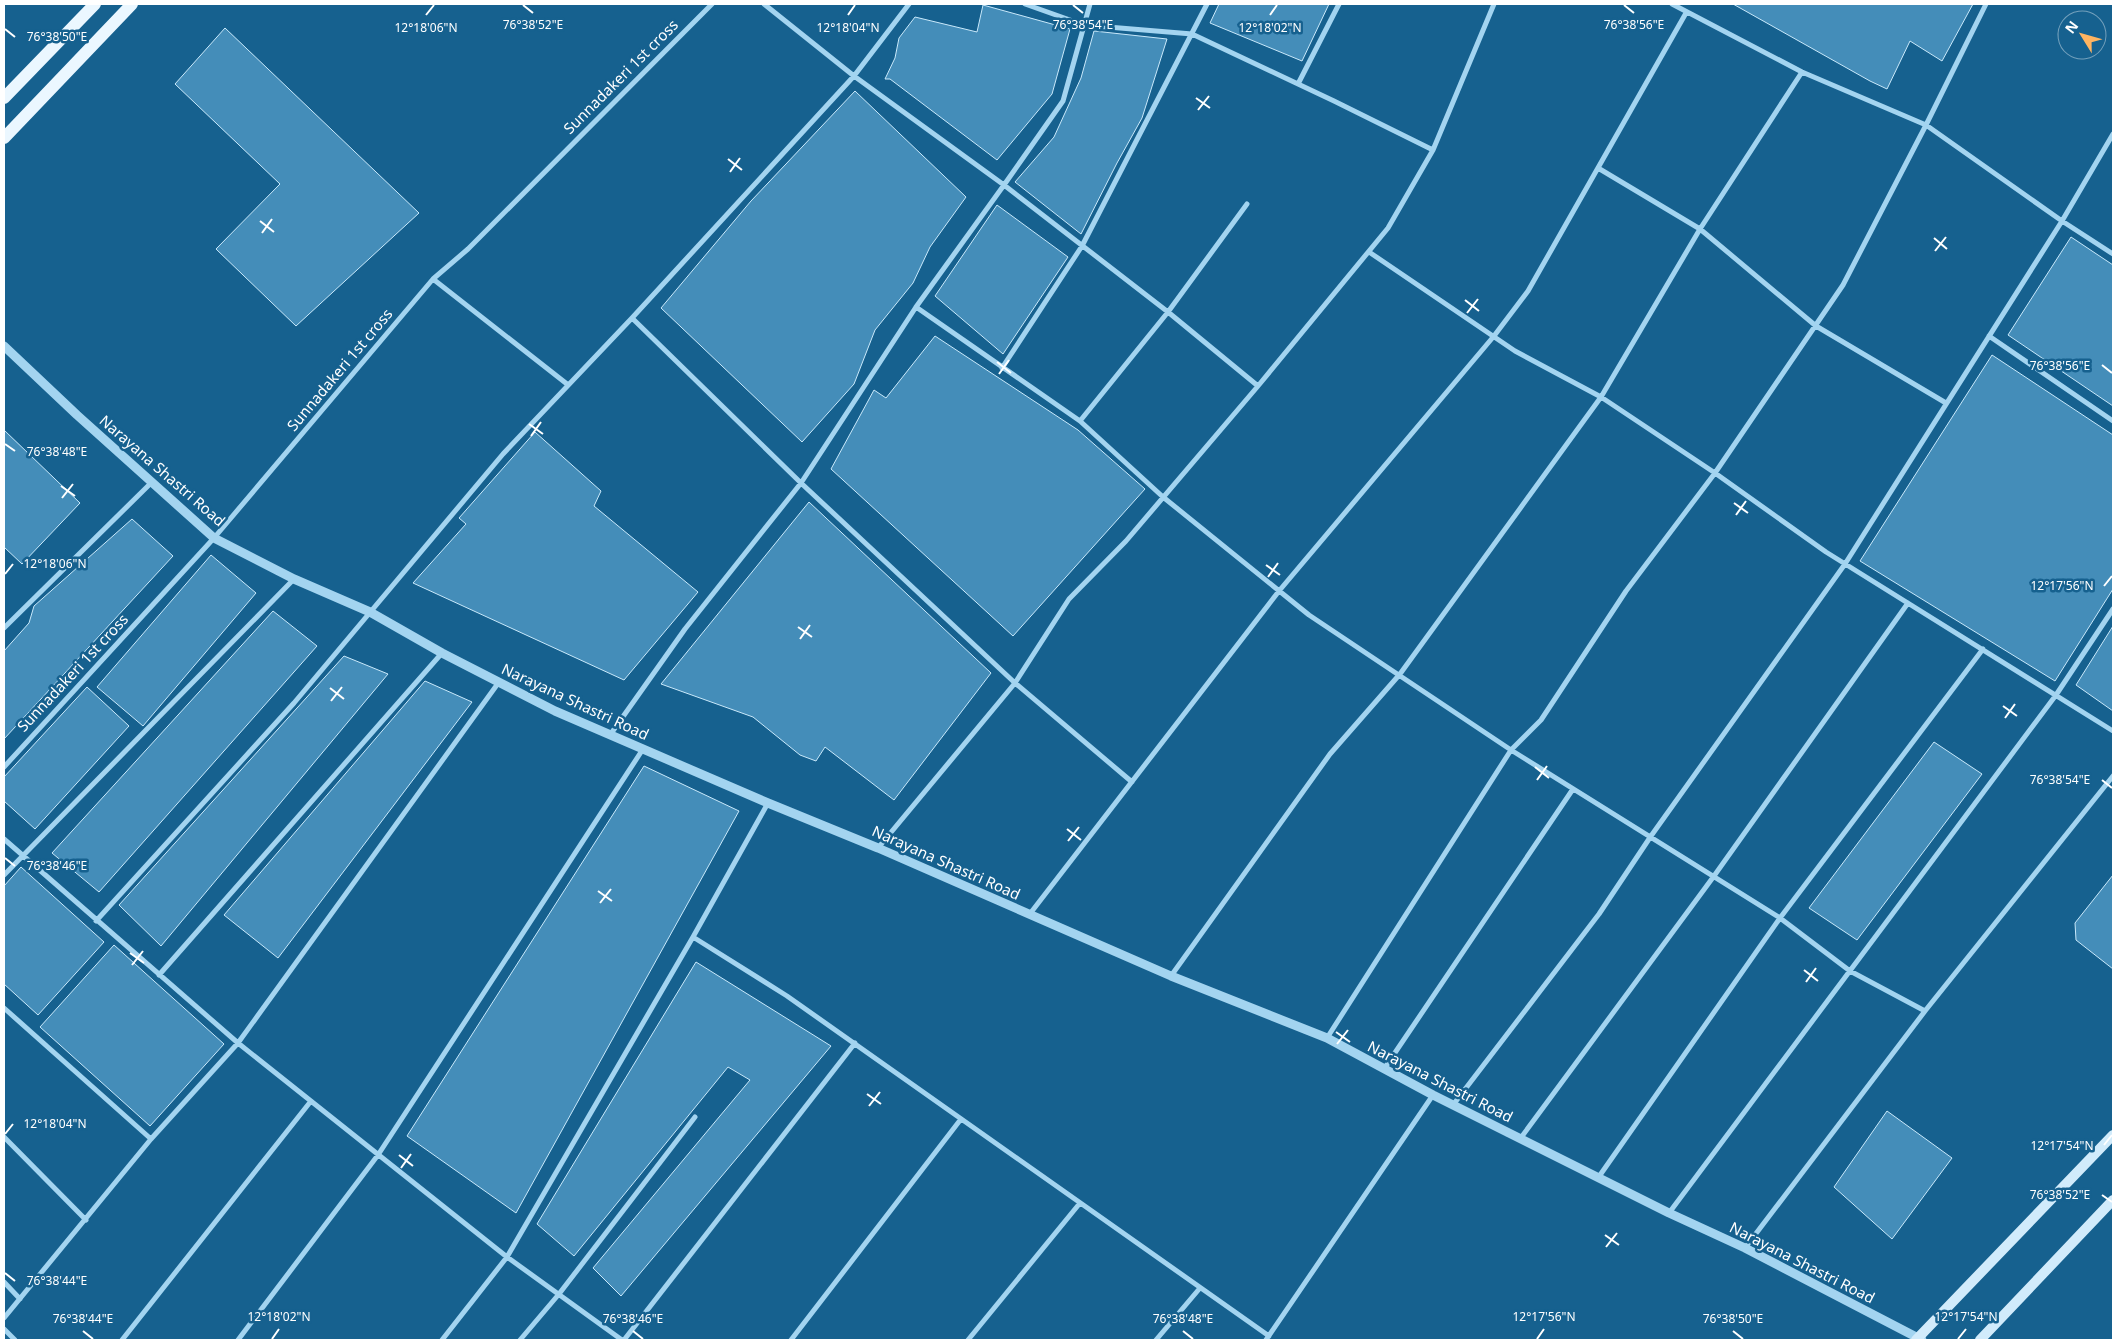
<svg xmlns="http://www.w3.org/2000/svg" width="2117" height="1344" font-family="'Noto Sans',sans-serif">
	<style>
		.building { fill: #448db9; stroke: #c9e9fb }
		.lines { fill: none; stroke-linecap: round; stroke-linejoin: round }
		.minor { stroke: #a3d4f0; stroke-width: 5 }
		.tertiary { stroke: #a3d4f0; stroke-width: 9 }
		.secondary { stroke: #d1ebfb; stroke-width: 10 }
		.primary { stroke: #ebf7ff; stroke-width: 12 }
		.ticks { fill: none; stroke: #fff; stroke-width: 2 }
		.labels { text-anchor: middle; stroke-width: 5; stroke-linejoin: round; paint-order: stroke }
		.street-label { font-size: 15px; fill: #fff; stroke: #16618f }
		.ticks-label { font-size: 12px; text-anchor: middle; fill: #fff; stroke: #16618f; stroke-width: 5; stroke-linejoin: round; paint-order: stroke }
	</style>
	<rect width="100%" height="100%" fill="#16618f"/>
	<!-- building -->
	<path class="building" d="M1219,4H1329L1302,61L1210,23Z
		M1733,4H1973L1942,61L1910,41L1887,89L1870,81Z
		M983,5L1070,29L1052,94L997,160L890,79H885L895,58L899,38L915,17L977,32Z
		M225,28L419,213L296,326L216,249L280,184L175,84Z
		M1094,31L1167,39L1142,118L1117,163L1081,234L1015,182L1054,137L1081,78Z
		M855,91L966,197L930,247L913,283L875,330L854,384L802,442L661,308L751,201Z
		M997,205L1068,257L1003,354L935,296Z
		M2071,237L2113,265V406L2008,335Z
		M935,336L1078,430L1145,489L1013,636L831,469L874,390L886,398Z
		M1992,355L2113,435V589L2055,681L1860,561Z
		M4,430L80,503L22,564L4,547Z
		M535,432L601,491L594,506L698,592L624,680L413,583L466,524L459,518Z
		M809,502L991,673L894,800L825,747L816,761L800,755L753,717L661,684Z
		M132,519L173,556L4,739V651L29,623L34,606Z
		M211,555L256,593L143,726L97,687Z
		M273,611L317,646L99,892L52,853Z
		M2113,626V711L2076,685Z
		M344,656L388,674L161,946L119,905Z
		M425,681L472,702L278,958L224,915Z
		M87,687L129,726L35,829L4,801V777Z
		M1934,742L1982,774L1857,940L1809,908Z
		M644,766L739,811L516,1213L407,1136Z
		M21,867L104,942L38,1015L4,984V886Z
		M2113,875V969L2076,940L2075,923Z
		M114,945L224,1044L150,1126L40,1027Z
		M696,962L831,1046L621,1296L593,1268L750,1080L728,1067L574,1256L537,1224Z
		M1887,1111L1952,1158L1892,1239L1834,1187Z"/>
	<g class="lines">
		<!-- minor -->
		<path class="minor" d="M764,4L854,76L1004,185L1168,312L1258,386
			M1025,4L1084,25L1192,34L1334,101L1433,150
			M1672,4L1802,72L1926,125L2062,221L2113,254
			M1298,84L1339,4
			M1598,168L1700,229L1816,326L1946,403
			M1369,252L1515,351L1601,397L1715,473L1826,552L2113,731
			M433,279L567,384
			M916,307L1080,421L1163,497L1309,615L1511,750L1780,918L1850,971L1925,1011
			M632,318L801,483L1015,683L1132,782
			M1989,336L2113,421
			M1002,368L1082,246L1207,4
			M1080,421L1168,312L1247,204
			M4,628L152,482
			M610,735L685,629L801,483L916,307L1004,185L1063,101L1090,4
			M4,767L214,538L433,279L468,249L712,4
			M4,839L238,1043L507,1257L622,1340
			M878,848L1015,683L1069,599L1126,541L1258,386L1388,228L1433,150L1494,4
			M4,875L294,579
			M1029,915L1279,591L1494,336L1528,291L1686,13
			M96,921L294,703L503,454L632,318L854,76L909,4
			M693,937L787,996L1269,1336
			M159,975L442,653
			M1171,976L1330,754L1400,674L1601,397L1700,229L1802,72
			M4,1008L151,1139
			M1327,1038L1511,750L1541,720L1626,591L1715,473L1843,285L1926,125L1986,4
			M1384,1069L1573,789
			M1453,1105L1599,914L1651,836L1845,564L2062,221L2113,134
			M4,1137L86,1220
			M1520,1139L1714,876L1908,603
			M1598,1178L1780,918L1983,649
			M1669,1213L2056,695L2113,609
			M1745,1248L1925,1011L2113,776
			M4,1282L20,1299
			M4,1318L151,1139L238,1043L499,682
			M4,1329L15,1340
			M122,1340L311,1101
			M238,1340L378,1155L643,749
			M442,1340L507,1257L693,937L768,803
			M520,1340L559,1294L695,1117
			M624,1340L855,1043
			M791,1340L961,1119
			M968,1340L1080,1203
			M1156,1340L1200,1288
			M1266,1340L1433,1095"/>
		<!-- tertiary -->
		<path class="tertiary" d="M4,346L77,415L214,538L294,579L370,612L442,653L555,711L768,803L878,848L1171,976L1327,1038L1433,1095L1669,1213L1745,1248L1922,1340"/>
		<!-- secondary -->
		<path class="secondary" d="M1916,1340L2113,1135
			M1980,1340L2113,1200"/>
		<!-- primary -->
		<path class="primary" d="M4,98L95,4
			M4,138L132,4"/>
	</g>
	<!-- ticks -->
	<path class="ticks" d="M523,5L533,13M1073,5L1083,13M1624,5L1634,13M426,15L434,5M848,15L855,5M1270,15L1277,5M5,29L15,37M1196,98L1210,108M1198,110L1209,96M728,159L742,170M730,172L740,158M260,221L274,232M262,233L272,219M1934,238L1947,249M1935,251L1946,237M1465,300L1479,311M1467,313L1478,299M997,362L1011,373M2102,365L2112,373M999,374L1009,360M529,424L543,434M531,436L541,422M5,444L15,451M61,486L75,496M62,498L73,484M1734,503L1748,513M1736,515L1746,501M1266,565L1280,575M5,574L13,564M1268,577L1278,563M2104,586L2112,576M798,627L812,637M800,639L810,625M330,688L344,699M331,701L342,687M2003,706L2017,716M2005,718L2015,704M1535,767L1549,778M1537,780L1547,766M2102,780L2112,788M1067,829L1081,840M1068,841L1079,827M5,858L15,866M598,891L612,901M600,903L611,889M130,953L144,963M132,965L143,951M1804,970L1818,981M1806,982L1816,968M1336,1032L1350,1042M1337,1044L1348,1030M867,1094L881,1104M869,1106L880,1092M5,1134L13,1124M2104,1145L2112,1135M399,1155L413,1166M401,1168L411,1154M2102,1195L2112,1202M1605,1235L1619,1245M1606,1247L1617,1233M5,1273L15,1281M83,1331L93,1339M633,1331L643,1339M1183,1331L1193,1339M1733,1331L1743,1339M272,1339L279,1329M1537,1339L1544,1329M1958,1339L1966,1329"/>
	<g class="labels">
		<!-- street labels -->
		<g class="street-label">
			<text transform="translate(621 77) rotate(-45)" y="5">Sunnadakeri 1st cross</text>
			<text transform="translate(340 370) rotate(-50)" y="5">Sunnadakeri 1st cross</text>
			<text transform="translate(162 471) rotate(41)" y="5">Narayana Shastri Road</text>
			<text transform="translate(73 673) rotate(-47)" y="5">Sunnadakeri 1st cross</text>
			<text transform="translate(575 702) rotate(25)" y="5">Narayana Shastri Road</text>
			<text transform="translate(946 863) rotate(24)" y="5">Narayana Shastri Road</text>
			<text transform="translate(1440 1082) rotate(27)" y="5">Narayana Shastri Road</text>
			<text transform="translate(1802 1263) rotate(27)" y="5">Narayana Shastri Road</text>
		</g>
	</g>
	<g class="ticks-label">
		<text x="533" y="29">76°38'52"E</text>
		<text x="1083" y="29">76°38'54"E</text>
		<text x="1634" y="29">76°38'56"E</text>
		<text x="426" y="32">12°18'06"N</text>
		<text x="848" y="32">12°18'04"N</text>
		<text x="1270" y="32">12°18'02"N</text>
		<text x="57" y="41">76°38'50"E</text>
		<text x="2060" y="370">76°38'56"E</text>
		<text x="57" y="456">76°38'48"E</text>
		<text x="55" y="568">12°18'06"N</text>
		<text x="2062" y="590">12°17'56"N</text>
		<text x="2060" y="784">76°38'54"E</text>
		<text x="57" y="870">76°38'46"E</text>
		<text x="55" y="1128">12°18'04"N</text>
		<text x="2062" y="1150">12°17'54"N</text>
		<text x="2060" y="1199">76°38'52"E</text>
		<text x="57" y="1285">76°38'44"E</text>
		<text x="279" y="1321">12°18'02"N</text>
		<text x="1544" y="1321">12°17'56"N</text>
		<text x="1966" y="1321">12°17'54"N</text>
		<text x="83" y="1323">76°38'44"E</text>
		<text x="633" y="1323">76°38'46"E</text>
		<text x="1183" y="1323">76°38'48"E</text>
		<text x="1733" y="1323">76°38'50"E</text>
	</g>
	<!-- border -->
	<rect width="2117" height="1344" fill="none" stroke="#ffffff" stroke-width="10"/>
	<!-- north arrow -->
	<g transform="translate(2082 35) rotate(307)"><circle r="24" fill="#16618f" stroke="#73a0bc"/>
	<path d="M0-4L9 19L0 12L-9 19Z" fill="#ffb461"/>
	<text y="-8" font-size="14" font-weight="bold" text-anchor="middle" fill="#ffffff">N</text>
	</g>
</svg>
